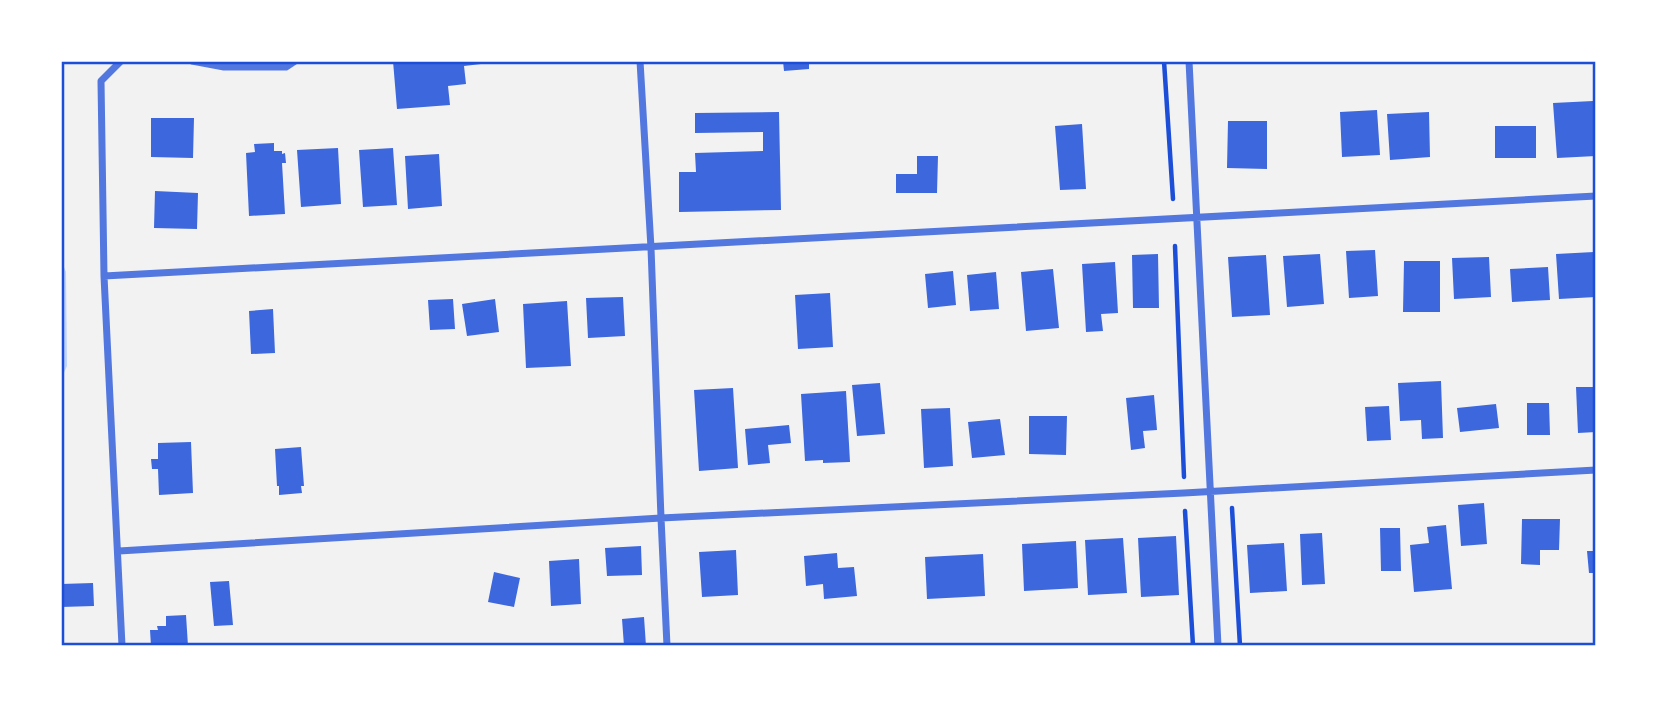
<svg xmlns="http://www.w3.org/2000/svg" width="1657" height="707" font-family="'Golos Text',sans-serif">
	<style>
		.water { fill: #bfd3fe }
		.building { fill: #3d67dc }
		.lines { fill: none; stroke-linecap: round; stroke-linejoin: round }
		.path { stroke: #1d4ed8; stroke-width: 4.5 }
		.minor { stroke: #5277de; stroke-width: 7 }
		.neatline { fill: none; stroke: #1d4ed8; stroke-width: 2.5 }
	</style>
	<rect width="100%" height="100%" fill="#f2f2f2"/>
	<!-- water -->
	<path class="water" d="M61,260L66,272L67,366L61,379Z"/>
	<!-- building -->
	<path class="building" d="M393,61H481V64L464,66L466,84L448,86L450,105L397,109Z
		M783,61H809V69L784,71Z
		M1593,101L1596,156L1557,158L1553,103Z
		M1377,110L1380,155L1342,157L1340,112Z
		M779,112L781,210L679,212V172H696L695,153L763,151V132L695,133V113Z
		M1429,112L1430,157L1390,160L1387,114Z
		M151,118H194L193,158L151,157Z
		M1228,121H1267V169L1227,168Z
		M1082,124L1086,189L1060,190L1055,126Z
		M1495,126H1536V158H1495Z
		M274,143V151H282V154L285,153L286,163H282L285,214L249,216L246,153L255,152L254,144Z
		M338,148L341,204L301,207L297,150Z
		M393,148L397,205L363,207L359,150Z
		M439,154L442,206L408,209L405,156Z
		M917,156H938L937,193H896V174H917Z
		M155,191L198,193L197,229L154,228Z
		M1375,250L1378,296L1349,298L1346,251Z
		M1594,252L1596,297L1559,299L1556,254Z
		M1158,254L1159,308H1133L1132,255Z
		M1320,254L1324,304L1287,307L1283,256Z
		M1266,255L1270,315L1232,317L1228,257Z
		M1489,257L1491,297L1454,299L1452,258Z
		M1404,261H1440V312H1403Z
		M1115,262L1118,313L1101,314L1103,331L1086,332L1082,264Z
		M1548,267L1550,300L1512,302L1510,269Z
		M1053,269L1059,328L1026,331L1021,272Z
		M953,271L956,305L928,308L925,274Z
		M996,272L999,309L970,311L967,275Z
		M830,293L833,347L798,349L795,295Z
		M623,297L625,336L588,338L586,298Z
		M453,299L455,329L430,330L428,300Z
		M495,299L499,332L467,336L462,304Z
		M567,301L571,366L526,368L523,304Z
		M273,309L275,353L251,354L249,311Z
		M1441,381L1443,438L1422,439L1421,420L1400,421L1398,383Z
		M880,383L885,434L857,436L852,385Z
		M1576,387H1596V432L1578,433Z
		M733,388L738,468L699,471L694,390Z
		M846,391L850,462L823,463V460L805,461L801,394Z
		M1154,395L1157,430L1143,431L1145,448L1131,450L1126,398Z
		M1527,403H1549L1550,435H1527Z
		M1496,404L1499,428L1460,432L1457,408Z
		M1389,406L1391,440L1367,441L1365,407Z
		M950,408L953,466L924,468L921,409Z
		M1029,416H1067L1066,455L1029,454Z
		M1000,419L1005,455L972,458L968,422Z
		M789,425L791,443L768,445L770,463L748,465L745,429Z
		M191,442L193,493L159,495L158,469H152L151,459H158V443Z
		M301,447L304,486H301L302,493L279,495V486H277L275,449Z
		M1484,503L1487,544L1461,546L1458,505Z
		M1522,519H1560L1559,550H1540V565L1521,564Z
		M1446,525L1452,589L1414,592L1410,545L1429,543L1427,527Z
		M1380,528H1400L1401,571H1381Z
		M1322,533L1325,584L1302,585L1300,534Z
		M1176,536L1179,595L1141,597L1138,538Z
		M1123,538L1127,593L1088,595L1085,540Z
		M1076,541L1078,588L1024,591L1022,544Z
		M1284,543L1287,591L1250,593L1247,545Z
		M641,546L642,575L607,576L605,548Z
		M736,550L738,595L702,597L699,552Z
		M1587,551H1596V573H1589Z
		M837,553L838,568L854,567L857,596L824,599L823,584L806,586L804,556Z
		M983,554L985,596L927,599L925,557Z
		M579,559L581,604L551,606L549,561Z
		M494,572L520,578L514,607L488,602Z
		M229,581L233,625L214,626L210,582Z
		M93,583L94,606L61,607V584Z
		M186,615L188,646H151L150,630H158L157,626H166V616Z
		M644,617L646,646H624L622,619Z"/>
	<g class="lines">
		<!-- path -->
		<path class="path" d="M1164,61L1173,199
			M1175,246L1184,477
			M1232,508L1240,646
			M1185,511L1193,646"/>
		<!-- minor -->
		<path class="minor" d="M121,61L101,81L104,276L122,646
			M192,61L224,67H286L295,61
			M640,61L651,248L661,518L667,646
			M1189,61L1218,646
			M104,276L1596,196
			M119,551L661,518L1184,493L1596,470"/>
	</g>
	<!-- border -->
	<rect width="1657" height="707" fill="none" stroke="#ffffff" stroke-width="126"/>
	<rect x="63" y="63" width="1531" height="581" class="neatline"/>
</svg>
